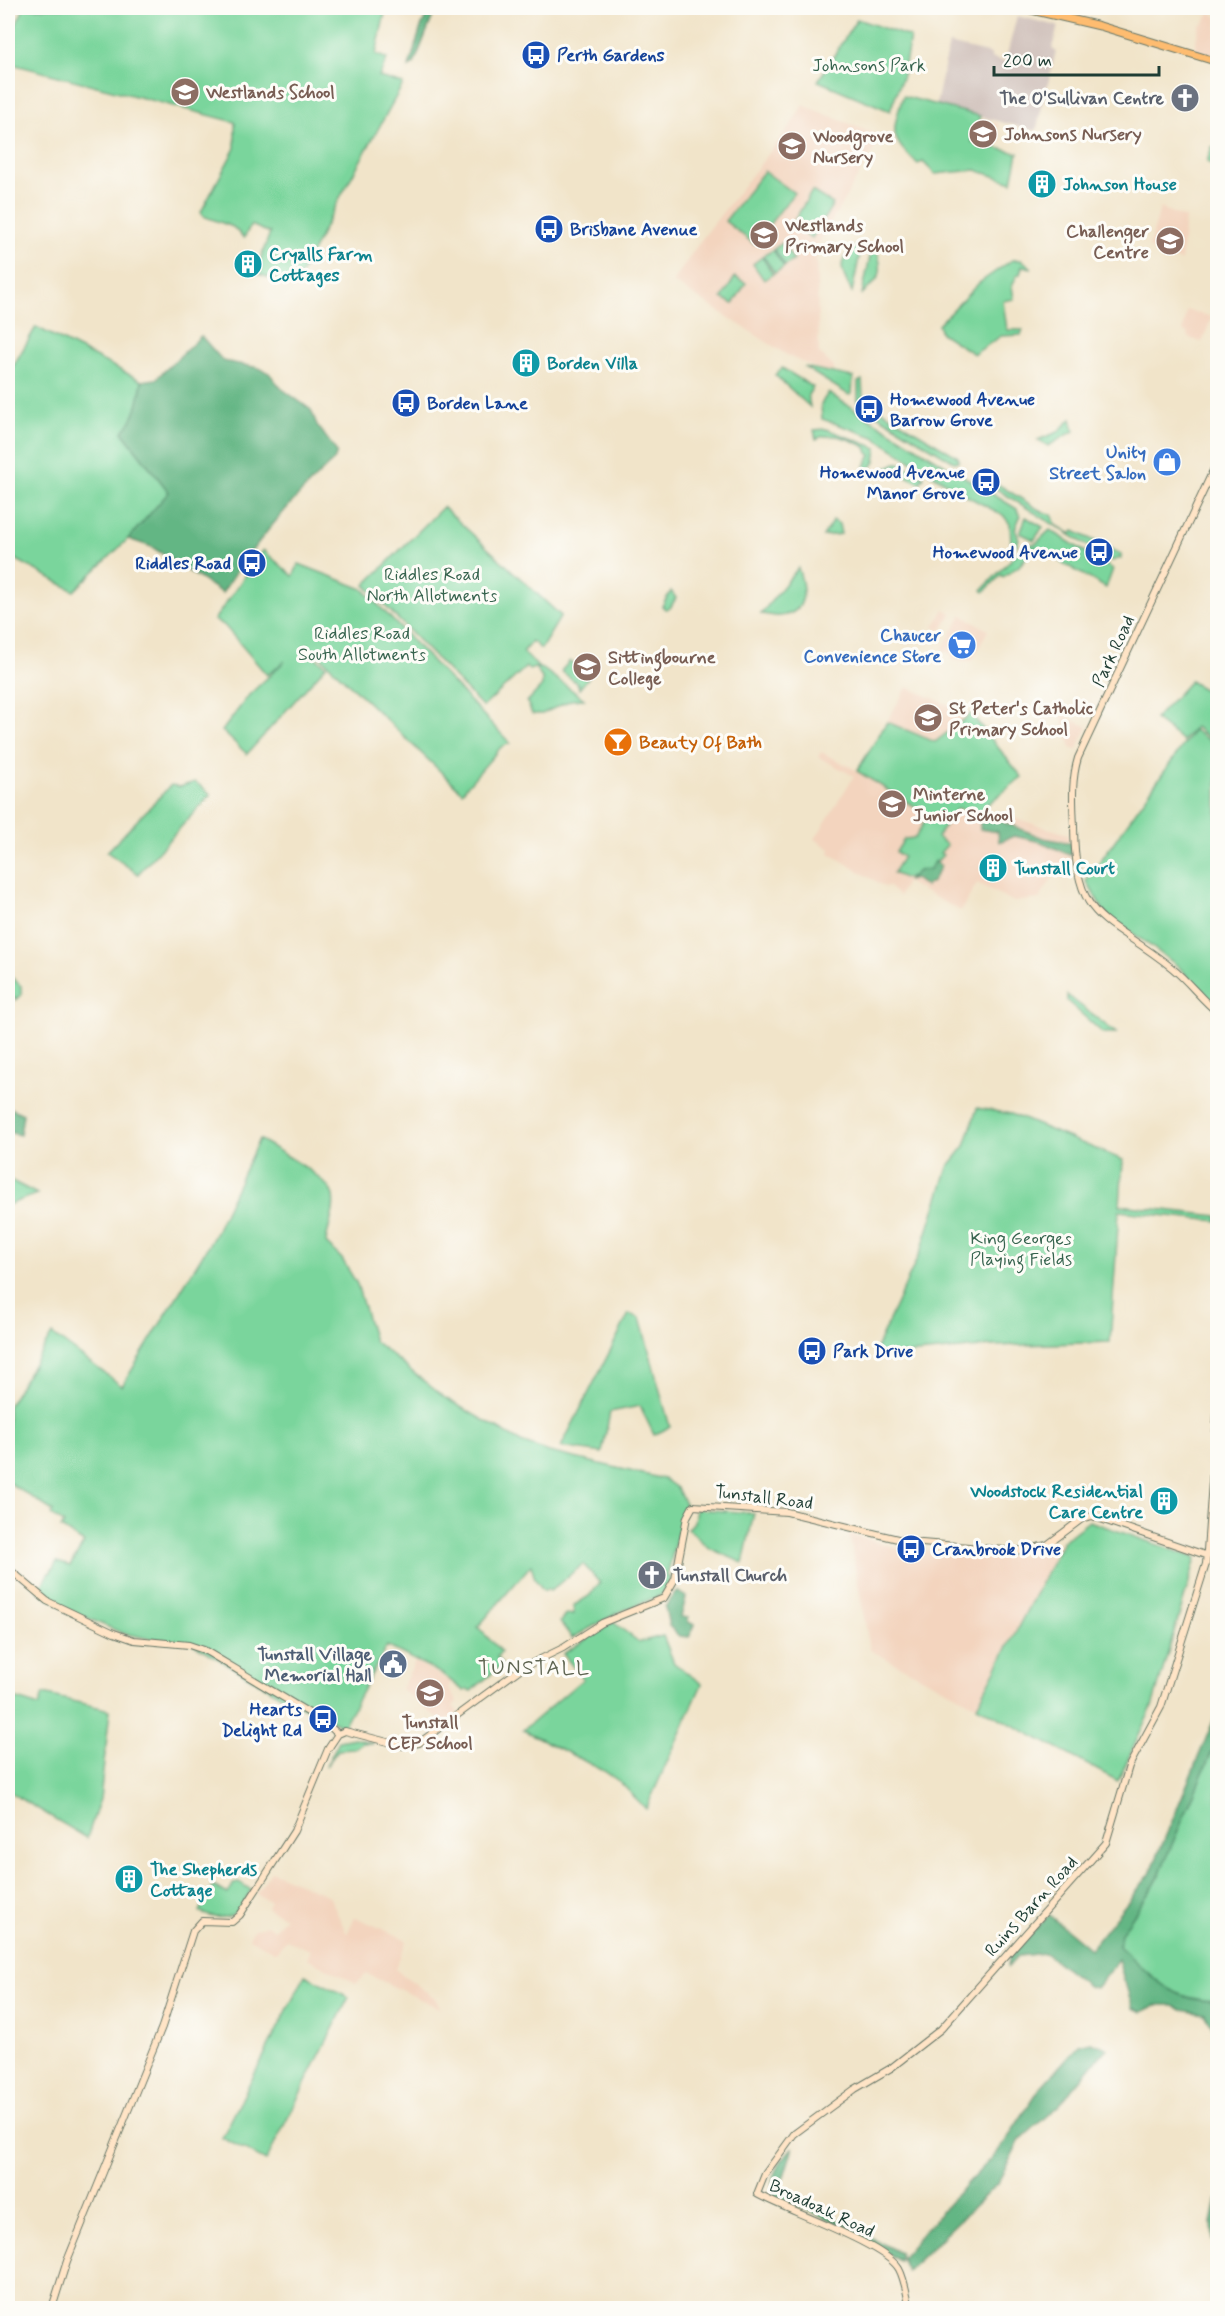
<svg xmlns="http://www.w3.org/2000/svg" width="1225" height="2316" font-family="Mynerve,sans-serif">
	<style>
		.built { fill: #f3d4be }
		.industrial { fill: #cfc0ba }
		.green { fill: #7ad59c; stroke: #4c8968; stroke-width: 1.5 }
		.forest { fill: #63b684; stroke: #417a5c; stroke-width: 1.5 }
		.lines { fill: none; stroke-linecap: round; stroke-linejoin: round }
		.secondary-casing { stroke: #687768; stroke-width: 8 }
		.primary-casing { stroke: #687768; stroke-width: 9 }
		.secondary { stroke: #ffe4c6; stroke-width: 6 }
		.primary { stroke: #febc70; stroke-width: 7 }
		.labels { text-anchor: middle; stroke-width: 6; stroke-linejoin: round; paint-order: stroke }
		.transit-label { font-size: 18px; font-weight: bold; fill: #164399; stroke: #fdfcf7; text-anchor: start }
		.park-label { font-size: 18px; fill: #36634e; stroke: #fdfcf7 }
		.education-label { font-size: 18px; font-weight: bold; fill: #785e54; stroke: #fdfcf7; text-anchor: start }
		.worship-label { font-size: 18px; font-weight: bold; fill: #5b616d; stroke: #fdfcf7; text-anchor: end }
		.culture-label { font-size: 18px; font-weight: bold; fill: #0d838f; stroke: #fdfcf7; text-anchor: start }
		.shop-label { font-size: 18px; font-weight: bold; fill: #366cbe; stroke: #fdfcf7; text-anchor: end }
		.street-label { font-size: 18px; fill: #1f3d34; stroke: #fdfcf7 }
		.food-label { font-size: 18px; font-weight: bold; fill: #c56008; stroke: #fdfcf7; text-anchor: start }
		.service-label { font-size: 18px; font-weight: bold; fill: #4e5e75; stroke: #fdfcf7; text-anchor: end }
		.quarter-label { font-size: 21px; letter-spacing: 1.5px; fill: #5f6552; stroke: #fdfcf7 }
	</style>
	<rect width="100%" height="100%" fill="#fdfcf7"/>
	<filter id="ink" filterUnits="userSpaceOnUse"><feTurbulence type="fractalNoise" baseFrequency=".0167" numOctaves="2"/><feDisplacementMap in="SourceGraphic" scale="12" xChannelSelector="R" yChannelSelector="G"/><feConvolveMatrix kernelMatrix="1 2 1 2 8 2 1 2 1" color-interpolation-filters="sRGB"/></filter>
	<filter id="wash" filterUnits="userSpaceOnUse"><feTurbulence type="fractalNoise" baseFrequency=".008" numOctaves="4" result="noise"/><feDisplacementMap in="SourceGraphic" scale="24" xChannelSelector="R" yChannelSelector="G"/><feGaussianBlur stdDeviation="1.35" result="paint"/><feColorMatrix in="noise" values="0 0 0 0 0 0 0 0 0 0 0 0 0 0 0 0 0 1.4 0 .05"/><feComposite in="paint" operator="in"/></filter>
	<g filter="url(#wash)">
		<rect width="100%" height="100%" fill="#f1e4c9"/>
		<!-- built -->
		<path class="built" d="M1210,12L1217,17V58L1197,50L1195,45L1200,24H1203Z
			M803,105L874,134L879,141L816,247L819,353L834,367L833,372L819,369L790,357L673,282L701,240L788,129Z
			M996,122L999,126L994,130L1002,141L997,144L989,133L979,140L977,136Z
			M1160,208L1185,218L1181,261L1149,248Z
			M1187,310L1212,317L1202,342L1189,338L1188,333L1183,331Z
			M944,609L952,614L941,631L934,627Z
			M962,615L988,630L972,661L951,660L952,655L942,649Z
			M907,687L974,716L1022,777L983,809L1068,834L1071,868L1065,864L1059,867L1039,899L1014,902L977,883L961,911L906,882L899,896L888,886L885,887L829,853L830,849L815,839L854,776L818,757L821,752L858,771Z
			M1061,714L1088,727L1076,750L1071,748Z
			M849,1534L901,1549L944,1551L969,1559L1031,1555L1063,1541L977,1706L870,1650Z
			M415,1662L451,1682L448,1688L457,1702L453,1707L459,1712L444,1723L401,1689Z
			M271,1871L329,1896L347,1934L355,1917L403,1938L407,1941L395,1969L435,1998L441,2009L367,1974L356,1983L307,1958L311,1950L286,1940L276,1952L249,1938L254,1929L267,1925L274,1930L285,1917L267,1908L270,1901L256,1894Z"/>
		<!-- industrial -->
		<path class="industrial" d="M1017,16L1058,26L1052,49L1056,51L1036,131L936,105L949,44L991,54V58L1005,62Z"/>
		<!-- green -->
		<path class="green" d="M24,8H199L215,12L216,8H386L376,54L387,59L379,77L403,84L336,205L298,280L288,284L255,273L270,233L251,225L244,238L233,227L203,216L201,212L235,148V122L8,63V42Z
			M857,19L910,37L903,75L890,111L818,81Z
			M903,96L980,116L972,142L1018,153L1012,182L976,170L935,174L923,162L918,164C888,137 892,133 903,96Z
			M1217,146H1218L1217,166L1207,162L1212,147Z
			M764,171L794,193L754,244L725,221Z
			M812,191L833,204L812,238L791,226Z
			M862,242V244L852,292C838,266 837,259 862,242Z
			M782,243L794,260L785,266L774,249Z
			M773,250L784,267L775,273L763,256Z
			M871,252H877C885,274 879,280 862,294Z
			M762,257L773,274L764,280L753,264Z
			M1012,260H1022L1032,268L1022,266L1020,274L1017,275L1012,286L1014,299L1003,301L1007,330H1023L1021,335L1001,336L974,354L941,333L938,325L979,283Z
			M735,277L746,283L733,304L722,298Z
			M36,327L142,381C139,400 137,418 122,432L169,492L128,539L74,591L8,555V375Z
			M804,367L853,377L852,394L849,395Z
			M782,368L813,387L808,395L810,407L775,375Z
			M862,380L863,399L958,457L959,461L954,462L858,403V382Z
			M828,393L1017,509L1020,517L1015,529L1019,539L1016,546L1011,544L1010,524L1003,515L965,495L874,437L822,419L821,404Z
			M1071,419L1074,431L1048,446L1038,440L1058,432Z
			M826,429L877,448L875,462L869,470L865,466L871,455L868,453L866,447C850,439 832,431 816,439L814,430Z
			M896,463H900L924,477L920,483L892,469L887,472L885,468Z
			M983,475L1044,513L1052,514L1056,525L1071,534L1074,531L1121,554V558L1112,561L982,480Z
			M443,507L561,616L541,649L532,641L523,652L538,667L529,670L526,667L483,707L365,585Z
			M1026,517L1043,527L1034,540L1020,533Z
			M833,520L839,524L841,534L823,536Z
			M1050,530L1113,569L1106,588L1035,547L1019,566L1003,577L1001,575L984,592L982,590L1024,546L1036,543Z
			M263,550L293,576L299,564L363,589L510,743L501,747L462,792L307,644L303,647L326,666L247,754L222,731L249,695L285,661L267,675L224,625L214,620Z
			M798,568C805,587 809,613 780,616C773,617 767,614 761,614Z
			M671,591L676,598L670,608L665,609L662,606Z
			M570,661L589,677L579,689L578,684L561,671Z
			M538,668L543,669L584,699L571,700L542,714H532L527,702L542,686V678L536,669Z
			M1190,681L1217,697V744L1195,727L1183,741L1155,719Z
			M971,714L1022,777L983,808L988,816L957,808L937,837L947,845L940,853L943,855L930,869L906,879L893,873L903,857L896,852L904,839L915,838L928,815L857,771L887,722L935,742Z
			M1194,730L1217,746V1008L1178,966L1105,913L1086,881Z
			M195,782L211,794L138,874L107,852L171,785L179,787Z
			M8,974L21,986V995L15,1000L8,988Z
			M1067,995L1116,1033H1103L1067,1001Z
			M977,1108L1011,1114L1123,1160L1120,1205L1217,1216V1221L1119,1211L1110,1342L992,1346L884,1356L875,1351L922,1248L948,1167L965,1146Z
			M259,1139C276,1150 329,1177 333,1196C336,1212 327,1228 326,1243L342,1259L357,1284L374,1341L445,1398L521,1442L549,1452L664,1479L677,1488L685,1504L667,1576L671,1578L664,1594L619,1612L572,1638L560,1622L566,1614L574,1615L573,1606L589,1596L600,1583L583,1564L550,1591L547,1589L544,1591L535,1579L531,1565L478,1627L501,1652L497,1657L502,1665L471,1691L467,1689L464,1691L442,1674L387,1646L343,1726L291,1702L192,1643L146,1638L122,1633L69,1610L38,1591L57,1562L70,1566L84,1543L61,1528L64,1524L51,1515L53,1511L8,1482V1406L52,1334L122,1386L213,1238Z
			M8,1179L37,1194L8,1205Z
			M629,1314L640,1318L670,1427L654,1435L640,1406L610,1412L602,1453L561,1447Z
			M696,1509L754,1513L743,1563L709,1548L688,1529L694,1522Z
			M1089,1521L1196,1558L1152,1707L1118,1781L977,1706L1063,1541Z
			M613,1622L639,1642L663,1636L674,1663L702,1684L646,1809L620,1782L604,1771L523,1730L583,1679L563,1654Z
			M43,1694L110,1710L100,1799L87,1838L8,1791V1696L39,1706Z
			M354,1738L374,1743H363L354,1749L338,1750L326,1766L339,1741Z
			M1217,1740V2001C1168,2000 1154,1977 1119,1947L1121,1933L1155,1884Z
			M239,1882L251,1890C238,1915 228,1925 199,1912L213,1886L228,1894L234,1883Z
			M305,1975L349,1997L266,2161L222,2138Z"/>
		<!-- forest -->
		<path class="forest" d="M431,8H436L414,64L409,67L421,27Z
			M201,336L223,361L259,368L269,373L281,388L311,410L317,425L337,452L334,460C291,500 254,544 222,593L152,547L128,539L169,492L122,432C137,418 139,400 142,381L156,379Z
			M988,816L1043,838L1071,843V855L1041,842L1014,836L999,842L998,832L980,829V819Z
			M934,861L941,866L932,882L925,886L915,879L907,881L918,871L930,869Z
			M8,1107L23,1114L20,1135L8,1132Z
			M677,1591L686,1597L681,1617L688,1618V1622L695,1625L689,1637L679,1636L669,1626L665,1607Z
			M1217,1712V1740L1155,1884L1121,1933L1119,1946C1150,1975 1172,2003 1217,2001V2036L1205,2014L1181,2010L1174,2005H1156L1142,2012L1133,2008L1118,1960L1096,1988L1088,1986L1045,1953L1018,1956L1007,1968L1010,1957L1049,1915L1090,1949L1150,1874Z
			M1091,2042L1107,2048L1059,2105L1020,2140L997,2184L907,2271L901,2258L954,2197L999,2151L1040,2088L1079,2045Z
			M793,2147L780,2189L900,2253L899,2261L845,2226L774,2196C767,2177 781,2160 793,2147Z
			M1217,2199V2237L1213,2239L1212,2223Z"/>
	</g>
	<g filter="url(#ink)">
		<g class="lines">
			<!-- secondary casing -->
			<g class="secondary-casing">
				<path id="secondary" d="M1218,460L1078,758C1071,781 1073,804 1074,827C1075,926 1107,915 1172,968C1189,982 1201,999 1218,1013
					M8,1568L47,1601L114,1633L134,1640L189,1645L204,1650L326,1723L338,1734
					M338,1734L345,1731L403,1746L419,1743L520,1669L563,1648L602,1623L664,1598L675,1579L687,1517L693,1506L787,1512L910,1542L1016,1551L1047,1545L1083,1518L1092,1516L1208,1556
					M52,2308L67,2261L162,2027L193,1931L202,1921L232,1922L240,1915L294,1831L328,1749L338,1734
					M910,2308C907,2296 905,2280 899,2269C885,2244 785,2210 757,2194L765,2174L794,2134L855,2089L891,2068L941,2029L1106,1843L1129,1766L1161,1707L1206,1564L1218,1400"/>
			</g>
			<!-- primary casing -->
			<g class="primary-casing">
				<path id="primary" d="M1023,8L1100,26L1218,62"/>
			</g>
			<!-- secondary -->
			<use href="#secondary" class="secondary"/>
			<!-- primary -->
			<use href="#primary" class="primary"/>
		</g>
	</g>
	<!-- icons -->
	<defs>
		<g id="bus-disc" transform="scale(1.5)"><circle r="9.5" fill="#1a4fb4" stroke="#fdfcf7"/><path d="M-5-6H5V4H4V6H2V4H-2V6H-4V4H-5ZM-3.5-4V0h7V-4ZM-3.5 1.2v1.5H-2V1.2ZM2 1.2v1.5H3.5V1.2Z" fill="#fff"/></g>
		<g id="school-disc" transform="scale(1.5)"><circle r="9.5" fill="#8d6e63" stroke="#fdfcf7"/><path d="M0-5L7-2L0 1L-7-2ZM-4 1L0 2.5L4 1V4Q0 6-4 4Z" fill="#fff"/></g>
		<g id="church-disc" transform="scale(1.5)"><circle r="9.5" fill="#6b7280" stroke="#fdfcf7"/><path d="M-1.2-6h2.4v3.5h3.3v2.4h-3.3V6h-2.4V-.1h-3.3v-2.4h3.3Z" fill="#fff"/></g>
		<g id="building-disc" transform="scale(1.5)"><circle r="9.5" fill="#0f9aa8" stroke="#fdfcf7"/><path d="M-4-6H4V6H1V3H-1V6H-4ZM-2.5-4.3h1.7v1.8h-1.7ZM.8-4.3h1.7v1.8H.8ZM-2.5-1h1.7V.8h-1.7ZM.8-1h1.7V.8H.8Z" fill="#fff"/></g>
		<g id="university-disc" transform="scale(1.5)"><circle r="9.5" fill="#8d6e63" stroke="#fdfcf7"/><path d="M0-5L7-2L0 1L-7-2ZM-4 1L0 2.5L4 1V4Q0 6-4 4Z" fill="#fff"/></g>
		<g id="shop-disc" transform="scale(1.5)"><circle r="9.5" fill="#3f7fe0" stroke="#fdfcf7"/><path d="M-5-2.5h2.3a2.7 3.5 0 0 1 5.4 0H5L5.5 6h-11ZM-1.5-2.5h3a1.5 2.3 0 0 0-3 0Z" fill="#fff"/></g>
		<g id="supermarket-disc" transform="scale(1.5)"><circle r="9.5" fill="#3f7fe0" stroke="#fdfcf7"/><path d="M-6-5.5h2.5l.6 2H6L4.5 2H-2.5L-4.4-4H-6ZM-1.5 3.2a1.3 1.3 0 1 0 .1 0ZM3 3.2a1.3 1.3 0 1 0 .1 0Z" fill="#fff"/></g>
		<g id="bar-disc" transform="scale(1.5)"><circle r="9.5" fill="#e8710a" stroke="#fdfcf7"/><path d="M-6-5H6L.8 .8V4.5H3.5V6h-7V4.5H-.8V.8Z" fill="#fff"/></g>
		<g id="civic-disc" transform="scale(1.5)"><circle r="9.5" fill="#5c6f8a" stroke="#fdfcf7"/><path d="M-.6-6.5H3V-4.5H.6V-3L4-1V1h2V6H-6V1h2V-1L-.6-3ZM-1.2 2.5V6h2.4V2.5Z" fill="#fff"/></g>
	</defs>
	<g fill-rule="evenodd">
		<use href="#bus-disc" x="536" y="55"/>
		<use href="#school-disc" x="185" y="92"/>
		<use href="#church-disc" x="1185" y="98"/>
		<use href="#school-disc" x="983" y="134"/>
		<use href="#school-disc" x="792" y="146"/>
		<use href="#building-disc" x="1042" y="184"/>
		<use href="#bus-disc" x="549" y="229"/>
		<use href="#school-disc" x="764" y="235"/>
		<use href="#university-disc" x="1170" y="241"/>
		<use href="#building-disc" x="248" y="264"/>
		<use href="#building-disc" x="526" y="363"/>
		<use href="#bus-disc" x="406" y="403"/>
		<use href="#bus-disc" x="869" y="409"/>
		<use href="#shop-disc" x="1167" y="462"/>
		<use href="#bus-disc" x="986" y="482"/>
		<use href="#bus-disc" x="1099" y="552"/>
		<use href="#bus-disc" x="252" y="563"/>
		<use href="#supermarket-disc" x="962" y="645"/>
		<use href="#university-disc" x="587" y="667"/>
		<use href="#school-disc" x="928" y="718"/>
		<use href="#bar-disc" x="618" y="742"/>
		<use href="#school-disc" x="892" y="804"/>
		<use href="#building-disc" x="993" y="868"/>
		<use href="#bus-disc" x="812" y="1351"/>
		<use href="#building-disc" x="1164" y="1501"/>
		<use href="#bus-disc" x="911" y="1549"/>
		<use href="#church-disc" x="652" y="1575"/>
		<use href="#civic-disc" x="393" y="1664"/>
		<use href="#school-disc" x="430" y="1693"/>
		<use href="#bus-disc" x="323" y="1719"/>
		<use href="#building-disc" x="129" y="1879"/>
	</g>
	<g class="labels">
		<!-- transit labels -->
		<g class="transit-label">
			<text x="557" y="61">Perth Gardens</text>
			<text x="570" y="235">Brisbane Avenue</text>
			<text x="890" y="405">Homewood Avenue<tspan x="890" dy="21">Barrow Grove</tspan></text>
			<text x="427" y="409">Borden Lane</text>
			<text x="965" y="478" text-anchor="end">Homewood Avenue<tspan x="965" dy="21">Manor Grove</tspan></text>
			<text x="1078" y="558" text-anchor="end">Homewood Avenue</text>
			<text x="231" y="569" text-anchor="end">Riddles Road</text>
			<text x="833" y="1357">Park Drive</text>
			<text x="932" y="1555">Cranbrook Drive</text>
			<text x="302" y="1715" text-anchor="end">Hearts<tspan x="302" dy="21">Delight Rd</tspan></text>
		</g>
		<!-- park labels -->
		<g class="park-label">
			<text x="869" y="71">Johnsons Park</text>
			<text x="432" y="580">Riddles Road<tspan x="432" dy="21">North Allotments</tspan></text>
			<text x="362" y="639">Riddles Road<tspan x="362" dy="21">South Allotments</tspan></text>
			<text x="1021" y="1244">King Georges<tspan x="1021" dy="21">Playing Fields</tspan></text>
		</g>
		<!-- education labels -->
		<g class="education-label">
			<text x="206" y="98">Westlands School</text>
			<text x="1004" y="140">Johnsons Nursery</text>
			<text x="813" y="142">Woodgrove<tspan x="813" dy="21">Nursery</tspan></text>
			<text x="785" y="231">Westlands<tspan x="785" dy="21">Primary School</tspan></text>
			<text x="1149" y="237" text-anchor="end">Challenger<tspan x="1149" dy="21">Centre</tspan></text>
			<text x="608" y="663">Sittingbourne<tspan x="608" dy="21">College</tspan></text>
			<text x="949" y="714">St Peter's Catholic<tspan x="949" dy="21">Primary School</tspan></text>
			<text x="913" y="800">Minterne<tspan x="913" dy="21">Junior School</tspan></text>
			<text x="430" y="1728" text-anchor="middle">Tunstall<tspan x="430" dy="21">CEP School</tspan></text>
		</g>
		<!-- worship labels -->
		<g class="worship-label">
			<text x="1164" y="104">The O'Sullivan Centre</text>
			<text x="673" y="1581" text-anchor="start">Tunstall Church</text>
		</g>
		<!-- culture labels -->
		<g class="culture-label">
			<text x="1063" y="190">Johnson House</text>
			<text x="269" y="260">Cryalls Farm<tspan x="269" dy="21">Cottages</tspan></text>
			<text x="547" y="369">Borden Villa</text>
			<text x="1014" y="874">Tunstall Court</text>
			<text x="1143" y="1497" text-anchor="end">Woodstock Residential<tspan x="1143" dy="21">Care Centre</tspan></text>
			<text x="150" y="1875">The Shepherds<tspan x="150" dy="21">Cottage</tspan></text>
		</g>
		<!-- shop labels -->
		<g class="shop-label">
			<text x="1146" y="458">Unity<tspan x="1146" dy="21">Street Salon</tspan></text>
			<text x="941" y="641">Chaucer<tspan x="941" dy="21">Convenience Store</tspan></text>
		</g>
		<!-- street labels -->
		<g class="street-label">
			<text transform="translate(1113 651) rotate(-65)" y="6">Park Road</text>
			<text transform="translate(764 1497) rotate(7)" y="6">Tunstall Road</text>
			<text transform="translate(1031 1906) rotate(-48)" y="6">Ruins Barn Road</text>
			<text transform="translate(822 2208) rotate(25)" y="6">Broadoak Road</text>
		</g>
		<!-- food labels -->
		<g class="food-label">
			<text x="639" y="748">Beauty Of Bath</text>
		</g>
		<!-- service labels -->
		<g class="service-label">
			<text x="372" y="1660">Tunstall Village<tspan x="372" dy="21">Memorial Hall</tspan></text>
		</g>
		<!-- quarter labels -->
		<g class="quarter-label">
			<text x="534" y="1674">TUNSTALL</text>
		</g>
	</g>
	<!-- margin -->
	<rect width="1225" height="2316" fill="none" stroke="#fdfcf7" stroke-width="30"/>
	<!-- scale -->
	<path d="M994 66v9h165v-9" fill="none" stroke="#1f3d34" stroke-width="3"/>
	<text x="1003" y="66" font-size="18" fill="#1f3d34" stroke="#fdfcf7" stroke-width="4.5" paint-order="stroke">200 m</text>
</svg>
